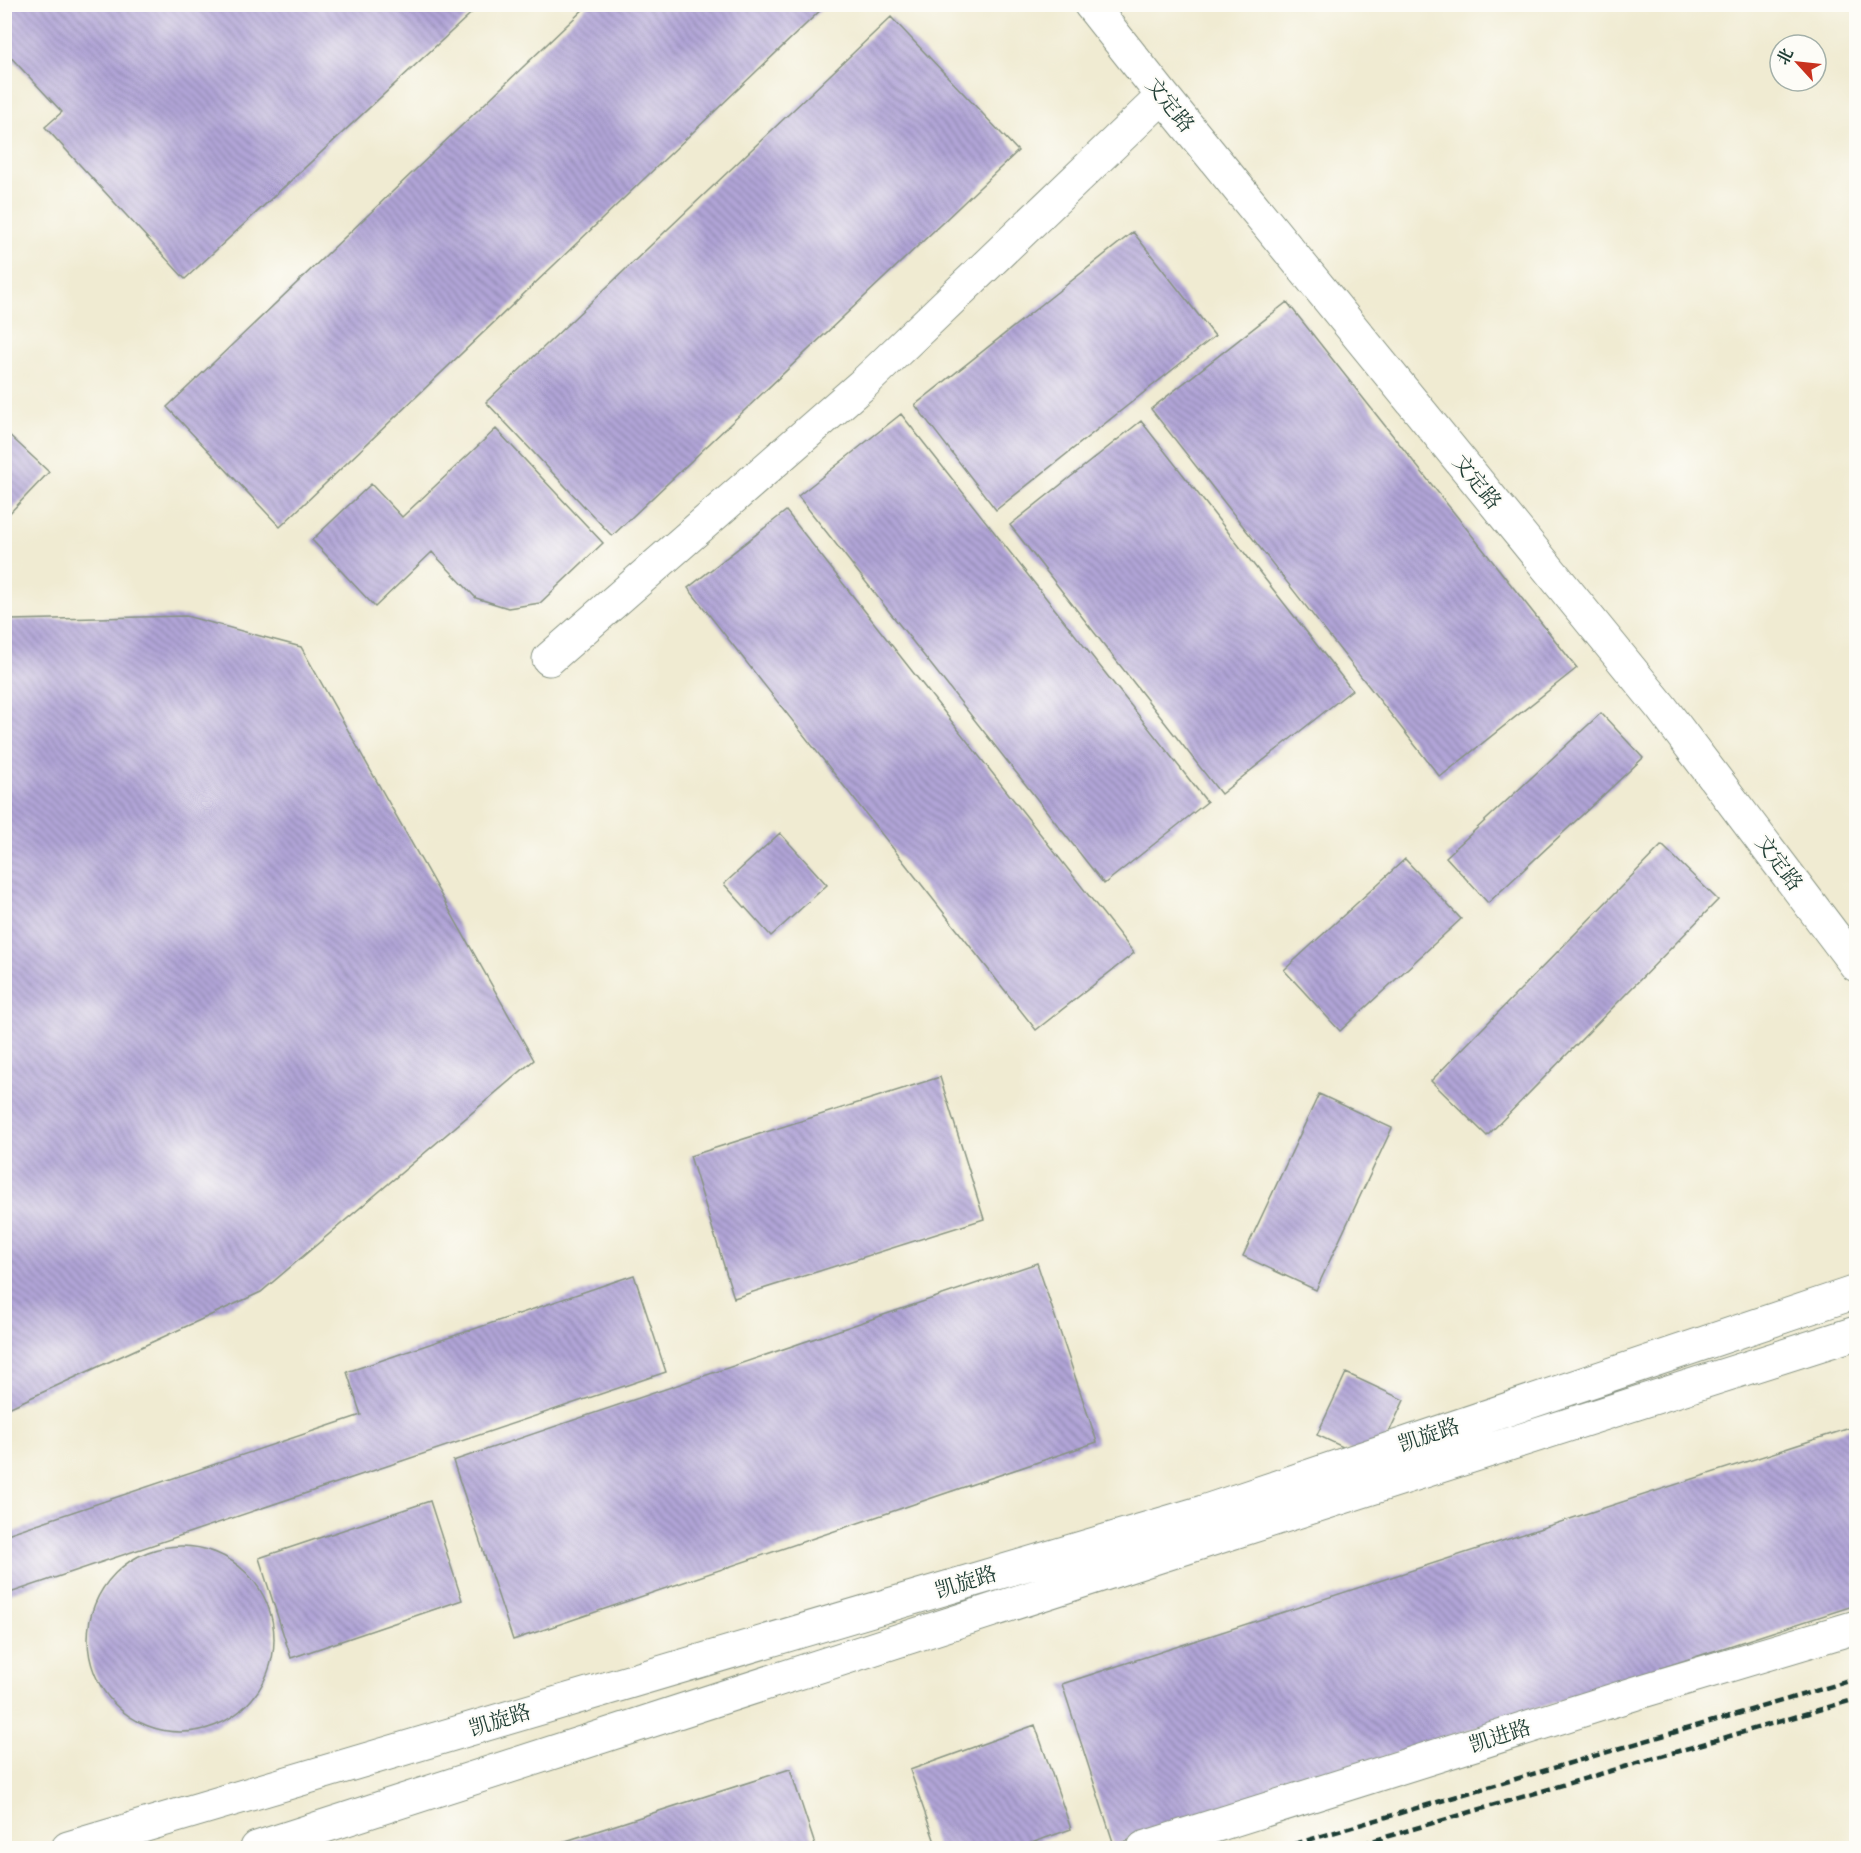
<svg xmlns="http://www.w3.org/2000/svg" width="1861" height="1853" font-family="'IM FELL Double Pica','Noto Serif SC',serif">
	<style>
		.building { fill: url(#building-back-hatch) }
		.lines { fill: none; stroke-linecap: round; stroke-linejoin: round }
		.minor-casing { stroke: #889483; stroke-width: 35 }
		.minor { stroke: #fff; stroke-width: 33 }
		.rail { stroke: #1f3d34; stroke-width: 4.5; stroke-dasharray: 9 4.5; stroke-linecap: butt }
		.labels { text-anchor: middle; stroke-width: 4.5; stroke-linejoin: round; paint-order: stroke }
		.street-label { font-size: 21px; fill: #1f3d34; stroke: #fdfcf7 }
	</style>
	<defs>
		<pattern id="building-back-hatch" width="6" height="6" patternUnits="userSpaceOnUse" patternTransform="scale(1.5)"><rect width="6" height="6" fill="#b1a4d7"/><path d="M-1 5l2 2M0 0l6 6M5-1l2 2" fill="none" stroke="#8f87af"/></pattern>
	</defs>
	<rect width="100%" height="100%" fill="#fdfcf7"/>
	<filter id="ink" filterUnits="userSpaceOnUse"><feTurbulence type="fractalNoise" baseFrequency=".0167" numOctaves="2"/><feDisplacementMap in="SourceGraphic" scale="12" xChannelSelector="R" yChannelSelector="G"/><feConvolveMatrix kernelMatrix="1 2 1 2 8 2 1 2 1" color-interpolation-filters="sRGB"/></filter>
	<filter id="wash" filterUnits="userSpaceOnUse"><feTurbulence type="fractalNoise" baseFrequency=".008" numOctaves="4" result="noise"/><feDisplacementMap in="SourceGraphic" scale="24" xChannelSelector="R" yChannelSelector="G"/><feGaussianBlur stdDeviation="1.35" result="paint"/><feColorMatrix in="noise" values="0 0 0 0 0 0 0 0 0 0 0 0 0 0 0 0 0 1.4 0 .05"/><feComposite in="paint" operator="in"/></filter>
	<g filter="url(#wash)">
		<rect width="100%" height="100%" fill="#f0ebd2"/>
		<g id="blocks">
			<!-- building -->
			<path class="building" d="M4,4H481L185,279L45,127L62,112L4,50Z
				M589,4H827L280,527L167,407Z
				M891,17L1018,151L612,536L486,402Z
				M1133,232L1215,336L996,510L915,405Z
				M1287,302L1577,668L1440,777L1151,409Z
				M901,414L1207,802L1104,884L798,496Z
				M1141,421L1352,690L1221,794L1010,525Z
				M496,429L603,543L540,603L508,608L476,598L432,552L375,607L312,540L371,484L402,517Z
				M4,430L49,472L4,519Z
				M786,511L1134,953L1036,1030L688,588Z
				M186,616L301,647L534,1060L261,1292L4,1410V630L11,620Z
				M1601,713L1643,758L1488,903L1446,857Z
				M780,833L827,885L771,936L724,884Z
				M1662,845L1718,900L1487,1136L1431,1081Z
				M1405,859L1461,919L1340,1031L1284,970Z
				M940,1077L984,1219L734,1298L690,1156Z
				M1319,1094L1392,1128L1316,1290L1243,1256Z
				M1037,1263L1097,1442L513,1640L453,1461Z
				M634,1275L666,1372L4,1595V1535L361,1415L347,1372Z
				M1346,1373L1404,1400L1375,1462L1317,1435Z
				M1856,1426V1605L1114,1845L1062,1684Z
				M430,1501L462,1600L291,1658L259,1558Z
				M88 1639a93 93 0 1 1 186 0a93 93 0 1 1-186 0Z
				M1035,1725L1071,1829L1017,1848H937L910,1770Z
				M790,1769L816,1848H544Z"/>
		</g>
	</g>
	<g filter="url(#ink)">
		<use href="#blocks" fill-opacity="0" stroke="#889483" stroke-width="1.5"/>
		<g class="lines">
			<!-- minor casing -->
			<g class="minor-casing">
				<path id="minor" d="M1090,4L1163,96L1661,707L1856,965
					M549,659L862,385L1163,96
					M68,1848L1203,1512L1856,1292
					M257,1848L1237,1531L1856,1333
					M1144,1848L1646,1690L1856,1627"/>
			</g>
			<!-- minor -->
			<use href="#minor" class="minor"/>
			<!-- rail -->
			<path class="rail" d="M1281,1848L1856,1679
				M1348,1848L1856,1699"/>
		</g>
	</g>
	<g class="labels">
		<!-- street labels -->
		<g class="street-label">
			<text transform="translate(1170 105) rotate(51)" y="7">文定路</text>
			<text transform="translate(1477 482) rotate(51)" y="7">文定路</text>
			<text transform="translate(1779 863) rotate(53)" y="7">文定路</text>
			<text transform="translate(1429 1435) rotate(-19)" y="7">凯旋路</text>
			<text transform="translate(966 1582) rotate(-17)" y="7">凯旋路</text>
			<text transform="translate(500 1720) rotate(-17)" y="7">凯旋路</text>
			<text transform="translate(1500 1736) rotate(-18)" y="7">凯进路</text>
		</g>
	</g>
	<!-- margin -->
	<rect width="1861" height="1853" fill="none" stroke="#fdfcf7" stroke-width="24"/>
	<!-- north arrow -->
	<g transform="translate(1798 63) rotate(297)"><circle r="28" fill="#fdfcf7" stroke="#a4b0a9" stroke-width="1.5"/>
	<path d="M0-4.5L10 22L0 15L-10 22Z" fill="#c8321e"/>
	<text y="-9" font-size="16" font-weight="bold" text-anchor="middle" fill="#1f3d34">北</text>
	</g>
</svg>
